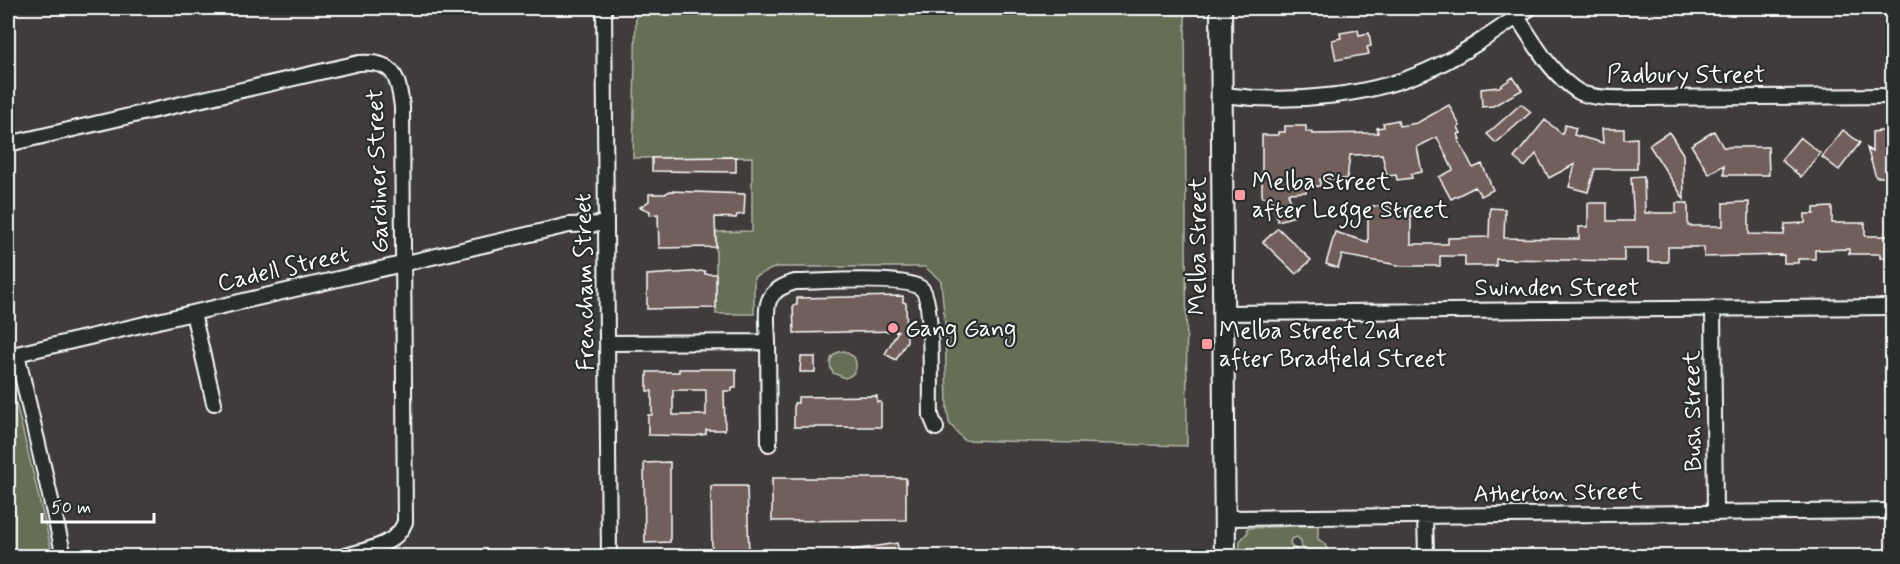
<svg xmlns="http://www.w3.org/2000/svg" width="1900" height="564" font-family="Mynerve,sans-serif">
	<style>
		.green { fill: #666e54; stroke: #b2b6aa; stroke-width: 1.5 }
		.building { fill: #725f5b; stroke: #fff; stroke-width: 1.5; fill-rule: evenodd }
		.lines { fill: none; stroke-linecap: round; stroke-linejoin: round }
		.street-casing { stroke: #fff; stroke-width: 18 }
		.secondary-casing { stroke: #fff; stroke-width: 24 }
		.street { stroke: #2a2d2e; stroke-width: 14 }
		.secondary { stroke: #2a2d2e; stroke-width: 20 }
		.poi-dot { fill: #ff9aa2; stroke: #2a2d2e; stroke-width: 2 }
		.labels { text-anchor: middle; stroke-width: 4.5; stroke-linejoin: round; paint-order: stroke }
		.street-label { font-size: 24px; fill: #fff; stroke: #2a2d2e }
		.poi-label { font-size: 24px; fill: #fff; stroke: #2a2d2e; text-anchor: start }
	</style>
	<rect width="100%" height="100%" fill="#403c3c"/>
	<filter id="ink" filterUnits="userSpaceOnUse"><feTurbulence type="fractalNoise" baseFrequency=".0167" numOctaves="2"/><feDisplacementMap in="SourceGraphic" scale="12" xChannelSelector="R" yChannelSelector="G"/><feConvolveMatrix kernelMatrix="1 2 1 2 8 2 1 2 1" color-interpolation-filters="sRGB"/></filter>
	<g filter="url(#ink)">
		<!-- green -->
		<path class="green" d="M636,8H1185L1187,446L964,440L949,423L947,408L945,325L941,281L925,267H776L754,277V314H716V232L752,231V157L633,158Z
			M844,351L854,357C859,367 855,375 845,378L833,373C827,363 831,352 844,351Z
			M8,378L11,382L53,556H8Z
			M1318,525V539L1324,543L1328,550H1302L1301,541L1297,537L1291,539L1290,543L1292,547L1298,550L1276,551L1268,556H1239L1240,541L1248,532L1247,529L1248,528Z
			M1354,548L1352,556H1336L1322,553L1309,556H1293L1292,554L1271,556C1286,547 1313,553 1330,553C1338,552 1346,550 1354,548Z"/>
		<!-- building -->
		<path class="building" d="M1358,30L1359,35L1369,33L1371,46L1367,47L1369,54L1336,60L1332,40L1341,38L1340,33Z
			M1513,77L1522,90L1493,106L1482,107L1481,89L1499,87Z
			M1521,104L1531,112L1496,143L1487,134Z
			M1449,105L1460,126L1458,127L1461,133L1458,134L1460,139H1458L1473,168L1482,164L1493,190L1481,196L1475,187L1451,199L1439,177L1453,170L1437,137L1417,147L1422,172L1411,174L1412,178L1397,180L1396,175L1387,176L1382,154L1350,155L1347,179H1320V186L1306,187V192L1288,193L1295,216L1278,221L1271,197H1262V135H1278V132H1285V126H1306V132H1312V134L1378,133L1377,128L1384,127L1383,123L1398,120L1399,126L1417,123Z
			M1545,120L1562,134L1565,125L1576,128L1574,135L1603,143L1602,129H1624V139L1637,138V169H1595L1588,192L1569,187L1575,164L1549,178L1536,154L1525,167L1514,158Z
			M1843,130L1860,143L1839,170L1822,157Z
			M1890,130L1893,131V172H1889V177H1876L1867,148L1872,152V132Z
			M1714,131L1723,147H1768L1769,175H1724V165L1709,174L1691,145Z
			M1669,132L1683,154L1684,199L1649,145Z
			M1800,137L1820,153L1801,177L1781,160Z
			M736,157V172L652,171V158Z
			M1644,176L1645,213H1676V203H1688V226H1723V203L1749,202V234L1784,235L1785,224L1805,223V214H1814V208L1832,207V223H1865V236H1893V258H1880V254H1849V249L1815,250V259H1798V263H1784V255L1704,257V247H1668V262H1648V248H1624V261L1496,259V266H1465V256H1440V266H1403L1342,255L1338,268L1326,264L1335,232L1368,242V206H1391V211L1411,210V244H1448V238L1489,237L1490,208L1505,209L1504,238L1579,239V227H1588V203H1607V221H1634L1631,177Z
			M670,191L745,194L744,214L737,215L736,218L715,217L716,247L659,248L658,214L650,215V211L640,207L649,201V194H665Z
			M1278,228L1311,260L1296,274L1263,242Z
			M705,271V274H716V308L647,309V275Z
			M903,296V302L906,303L907,341L896,360L885,354L898,331L794,333L793,305H797V298Z
			M801,357H815V372H800Z
			M679,369H736V388H732V391H724L725,430H706V434L695,436L648,435V415H652V391H647V372H679ZM673,390H706V415H673Z
			M877,396V402H881V427H794V403H798V397Z
			M670,462V542L645,543L644,463Z
			M772,478H906V520L772,521Z
			M711,486H747L749,556H715V554H712Z
			M897,543L900,556H853L852,550Z"/>
		<g class="lines">
			<!-- street casing -->
			<g class="street-casing">
				<path id="street" d="M604,8L609,556
					M1517,17C1534,42 1551,75 1579,92C1594,100 1627,98 1645,98L1892,96
					M1223,95C1292,104 1374,97 1437,66C1470,50 1500,28 1530,8
					M8,144L359,63C394,60 398,76 402,107L405,522C396,546 368,549 345,556
					M1713,308L1715,512
					M193,313L214,403
					M1222,313L1892,307
					M768,342L769,444
					M608,343L768,342C767,310 760,292 795,282C818,282 908,275 922,289C934,301 930,394 931,416L936,428
					M17,354L64,556
					M8,356L569,225L606,224
					M1425,516L1426,556
					M1224,518L1892,511"/>
			</g>
			<!-- secondary casing -->
			<g class="secondary-casing">
				<path id="secondary" d="M1221,8L1225,556"/>
			</g>
			<!-- street -->
			<use href="#street" class="street"/>
			<!-- secondary -->
			<use href="#secondary" class="secondary"/>
		</g>
	</g>
	<!-- markers -->
	<g class="poi-dot">
		<rect x="1234" y="189" width="12" height="12" rx="3"/>
		<circle cx="893" cy="328" r="6"/>
		<rect x="1201" y="338" width="12" height="12" rx="3"/>
	</g>
	<g class="labels">
		<!-- street labels -->
		<g class="street-label">
			<text x="1686" y="82">Padbury Street</text>
			<text transform="translate(377 171) rotate(-92)" y="8">Gardiner Street</text>
			<text transform="translate(1197 246) rotate(-90)" y="8">Melba Street</text>
			<text transform="translate(283 268) rotate(-13)" y="8">Cadell Street</text>
			<text transform="translate(584 282) rotate(-91)" y="8">Frencham Street</text>
			<text x="1557" y="295">Swinden Street</text>
			<text transform="translate(1692 411) rotate(-91)" y="8">Bush Street</text>
			<text transform="translate(1558 492) rotate(-1)" y="8">Atherton Street</text>
		</g>
		<!-- poi labels -->
		<g class="poi-label">
			<text x="1252" y="189">Melba Street<tspan x="1252" dy="28">after Legge Street</tspan></text>
			<text x="905" y="336">Gang Gang</text>
			<text x="1219" y="338">Melba Street 2nd<tspan x="1219" dy="28">after Bradfield Street</tspan></text>
		</g>
	</g>
	<!-- margin -->
	<rect width="1900" height="564" fill="none" stroke="#2a2d2e" stroke-width="30"/>
	<rect x="15" y="15" width="1870" height="534" fill="none" stroke="#fff" stroke-width="2" filter="url(#ink)"/>
	<!-- scale -->
	<path d="M42 513v9h112v-9" fill="none" stroke="#ffffff" stroke-width="3"/>
	<text x="51" y="513" font-size="18" fill="#ffffff" stroke="#2a2d2e" stroke-width="4.5" paint-order="stroke">50 m</text>
</svg>
